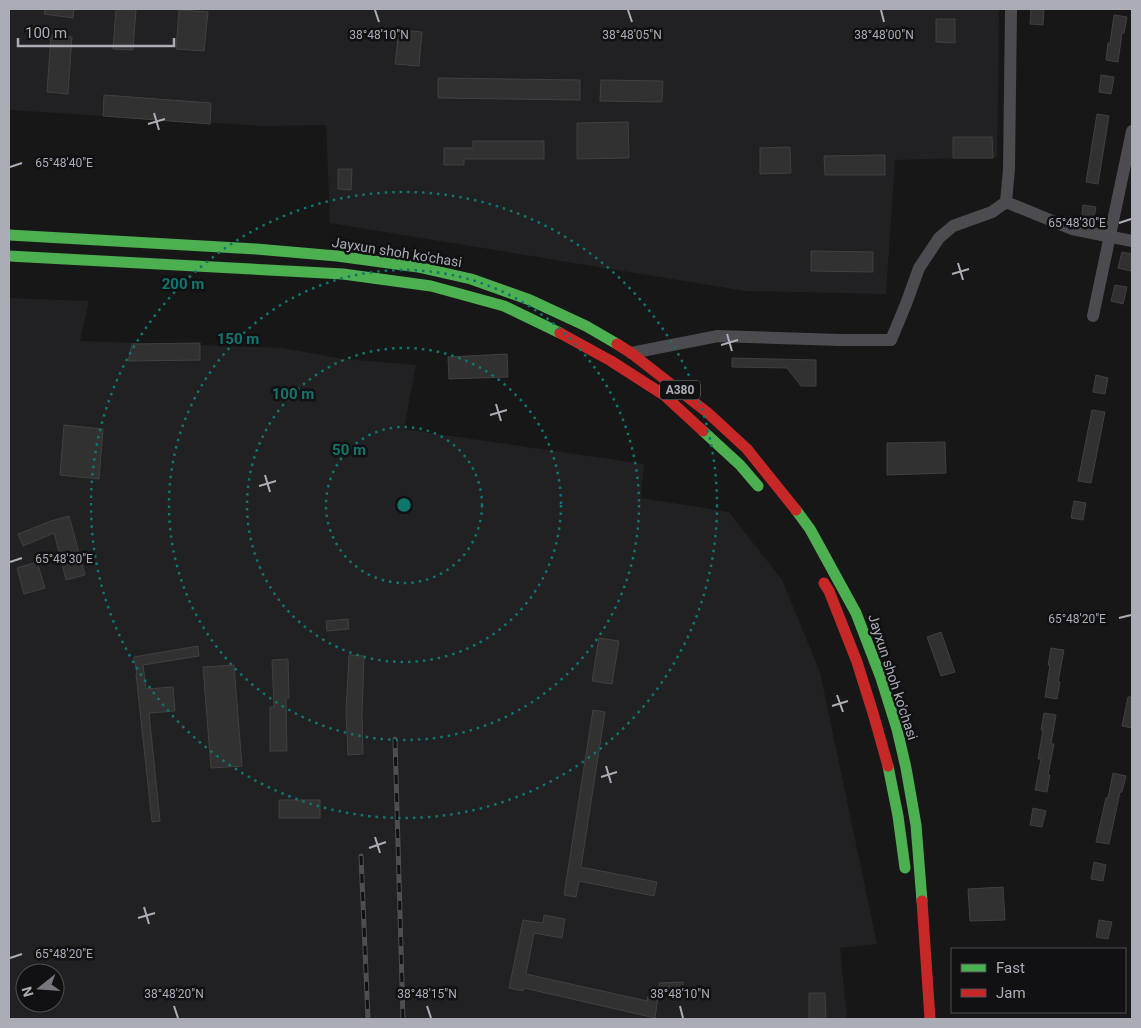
<svg xmlns="http://www.w3.org/2000/svg" width="1141" height="1028" font-family="Roboto,sans-serif">
	<style>
		.built { fill: #212123; fill-rule: evenodd }
		.building { fill: #313132; stroke: #404043 }
		.lines { fill: none; stroke-linecap: round; stroke-linejoin: round }
		.street { stroke: #4c4c50; stroke-width: 12 }
		.fast { stroke: #4caf50; stroke-width: 11 }
		.jam { stroke: #c62828; stroke-width: 11 }
		.rail-casing { stroke: #4d4e50; stroke-width: 5 }
		.rail { stroke: #111113; stroke-width: 3; stroke-dasharray: 9; stroke-linecap: butt }
		.ticks { fill: none; stroke: #aaadb6; stroke-width: 2 }
		.ring { fill: none; stroke: #0f766e; stroke-width: 2.5; stroke-dasharray: 2.5 5 }
		.labels { text-anchor: middle; stroke-width: 5; stroke-linejoin: round; paint-order: stroke }
		.shield { fill: #111113; stroke: #7c7e85; stroke-width: 1 }
		.shield-label { font-size: 12px; font-weight: bold; fill: #aaadb6 }
		.street-label { font-size: 14px; fill: #aaadb6; stroke: #111113 }
		.ticks-label { font-size: 12px; text-anchor: middle; fill: #aaadb6; stroke: #111113; stroke-width: 5; stroke-linejoin: round; paint-order: stroke }
		.centre { fill: #0f766e; stroke: #111113; stroke-width: 2.5 }
		.ring-label { font-size: 15px; text-anchor: middle; font-weight: bold; fill: #0f766e; stroke: #111113; stroke-width: 5; stroke-linejoin: round; paint-order: stroke }
	</style>
	<rect width="100%" height="100%" fill="#171717"/>
	<!-- built -->
	<path class="built" d="M9,9H999L997,157L895,160L886,294L745,291L330,223L326,125L263,126L9,110Z
		M9,298L89,301L80,341L283,348L343,359L416,365L404,429L644,464L641,498L729,512L782,580L820,672L877,944L840,948L847,1019H9ZM25,973H55V1003H25Z"/>
	<!-- building -->
	<path class="building" d="M45,9H74L73,18L44,14Z
		M116,9H136L133,50L113,49Z
		M1031,9H1044L1043,25L1030,24Z
		M179,10L208,12L204,51L176,49Z
		M1114,15L1127,17L1124,33H1122L1118,62L1106,60L1108,43H1110Z
		M936,19H955V43L936,42Z
		M399,30L422,32L419,66L395,64Z
		M51,35L72,37L68,94L47,92Z
		M1101,75L1114,77L1111,94L1099,92Z
		M438,78L580,80V100L438,98Z
		M601,80L663,81L662,102L600,101Z
		M104,95L211,103L210,124L103,116Z
		M1097,114L1109,116L1098,184L1086,182Z
		M628,122L629,158L577,159V123Z
		M953,137H992L993,158H953Z
		M473,141H544V159H464V165H444V148H473Z
		M790,147L791,173L760,174V148Z
		M885,155V175H825L824,156Z
		M338,169H352L351,190L338,189Z
		M1083,205L1096,207L1093,224L1081,222Z
		M811,251L873,252V272L811,271Z
		M1122,252L1132,254V264L1131,271L1118,268Z
		M1115,285L1127,287L1123,304L1111,301Z
		M200,343V360L128,361L132,344Z
		M507,354L508,377L449,379L448,357Z
		M732,358L816,360V386H801L787,368L732,367Z
		M1096,375L1108,378L1105,394L1093,392Z
		M1092,410L1105,412L1091,483L1078,481Z
		M64,425L103,429L99,479L60,475Z
		M945,442L946,473L887,475V443Z
		M1074,501L1086,503L1083,520L1071,518Z
		M69,516L85,575L66,580L54,533L23,546L18,534L51,521Z
		M37,562L45,588L24,594L17,568Z
		M348,619L349,629L327,631L326,621Z
		M941,632L955,672L941,676L927,637Z
		M599,638L619,641L612,684L592,681Z
		M198,646L199,656L143,665L146,689L173,687L175,711L149,713L160,821L152,822L136,674H137L134,657Z
		M1051,648L1064,650L1058,682H1060L1057,699L1045,697L1050,665H1048Z
		M349,655L364,656L362,713L363,754L348,755L346,711Z
		M288,659L289,698H286L287,751H270V707H274L272,660Z
		M234,665L242,766L211,768L203,667Z
		M1128,697H1132V728L1122,726Z
		M593,710L605,712L581,867L657,882L654,896L579,881L576,897L564,895Z
		M1044,713L1056,715L1051,744H1054L1048,775H1050L1047,792L1035,790L1041,759H1038L1043,730H1041Z
		M1113,773L1126,776L1122,792H1120L1109,844L1096,842L1106,798H1108Z
		M279,800H320V818H279Z
		M1033,808L1046,811L1042,827L1030,825Z
		M1094,862L1106,865L1103,881L1091,879Z
		M1003,887L1005,920L970,921L968,889Z
		M544,915L565,919L562,938L534,933L526,974L647,1001L648,996L658,997L655,1018L524,988L523,991L509,988L523,920L543,923Z
		M1099,920L1112,922L1108,939L1096,937Z
		M683,982V992L660,993L659,983Z
		M809,993H825L826,1019H809Z"/>
	<g class="lines">
		<!-- street -->
		<path class="street" d="M1006,202L1072,229L1132,241
			M1093,316L1132,131
			M631,353L718,336L840,340H891L906,304L919,268L939,238L953,226L992,212L1006,202L1009,169L1011,9"/>
		<!-- fast -->
		<path class="fast" d="M9,235L256,249L337,256L418,267L471,279L530,300L586,326L617,344
			M9,256L343,274L431,286L504,306L560,333
			M703,431L740,465L758,486
			M796,510L810,529L856,613L881,678L897,729L906,768L916,825L922,901
			M888,766L898,816L905,868"/>
		<!-- jam -->
		<path class="jam" d="M560,333L611,361L664,395L703,431
			M617,344L631,353L708,413L747,449L796,510
			M824,583L829,591L857,662L873,713L888,766
			M922,901L930,1019"/>
		<!-- rail casing -->
		<g class="rail-casing">
			<path id="rail" d="M395,739L403,1019
				M361,856L368,1019"/>
		</g>
		<!-- rail -->
		<use href="#rail" class="rail"/>
	</g>
	<!-- ticks -->
	<path class="ticks" d="M375,10L379,22M628,10L632,22M881,10L884,22M154,113L159,130M148,124L165,119M10,167L22,163M1119,223L1131,219M958,263L963,280M952,274L969,269M727,334L732,351M721,345L738,340M496,404L501,421M490,415L507,410M265,475L270,492M259,486L276,481M10,562L22,558M1119,618L1131,615M837,695L843,712M832,706L848,701M606,766L611,783M601,777L617,772M375,837L380,853M369,848L386,842M144,907L149,924M138,918L155,913M10,958L22,954M174,1006L178,1018M427,1006L431,1018M680,1006L683,1018"/>
	<!-- distance rings -->
	<g class="ring">
		<circle cx="404" cy="505" r="78"/>
		<circle cx="404" cy="505" r="157"/>
		<circle cx="404" cy="505" r="235"/>
		<circle cx="404" cy="505" r="313"/>
	</g>
	<g class="labels">
		<!-- shield labels -->
		<rect class="shield" x="660" y="380.5" width="40" height="19" rx="4"/>
		<g class="shield-label">
			<text x="680" y="394">A380</text>
		</g>
		<!-- street labels -->
		<g class="street-label">
			<text transform="translate(397 252) rotate(9)" y="5">Jayxun shoh ko'chasi</text>
			<text transform="translate(893 677) rotate(72)" y="5">Jayxun shoh ko'chasi</text>
		</g>
	</g>
	<g class="ticks-label">
		<text x="379" y="39">38°48'10"N</text>
		<text x="632" y="39">38°48'05"N</text>
		<text x="884" y="39">38°48'00"N</text>
		<text x="64" y="167">65°48'40"E</text>
		<text x="1077" y="227">65°48'30"E</text>
		<text x="64" y="563">65°48'30"E</text>
		<text x="1077" y="623">65°48'20"E</text>
		<text x="64" y="958">65°48'20"E</text>
		<text x="174" y="998">38°48'20"N</text>
		<text x="427" y="998">38°48'15"N</text>
		<text x="680" y="998">38°48'10"N</text>
	</g>
	<circle cx="404" cy="505" r="8" class="centre"/>
	<g class="ring-label">
		<text x="183" y="289">200 m</text>
		<text x="238" y="344">150 m</text>
		<text x="293" y="399">100 m</text>
		<text x="349" y="455">50 m</text>
	</g>
	<!-- border -->
	<rect width="1141" height="1028" fill="none" stroke="#aaadb6" stroke-width="20"/>
	<!-- legend -->
	<rect x="951" y="948" width="175" height="65" fill="#111113" stroke="#4e4f54"/>
	<rect x="961" y="964" width="25" height="8" fill="#4caf50" stroke="#4e4f54"/>
	<text x="996" y="973" font-size="15" fill="#aaadb6">Fast</text>
	<rect x="961" y="989" width="25" height="8" fill="#c62828" stroke="#4e4f54"/>
	<text x="996" y="998" font-size="15" fill="#aaadb6">Jam</text>
	<!-- north arrow -->
	<g transform="translate(40 988) rotate(253)"><circle r="24" fill="#111113" stroke="#4e4f54"/>
	<path d="M0-4L9 19L0 12L-9 19Z" fill="#77787e"/>
	<text y="-8" font-size="14" font-weight="bold" text-anchor="middle" fill="#aaadb6">N</text>
	</g>
	<!-- scale -->
	<path d="M18 38v8h156v-8" fill="none" stroke="#aaadb6" stroke-width="2.5"/>
	<text x="25" y="38" font-size="15" fill="#aaadb6" stroke="#111113" stroke-width="4" paint-order="stroke">100 m</text>
</svg>
